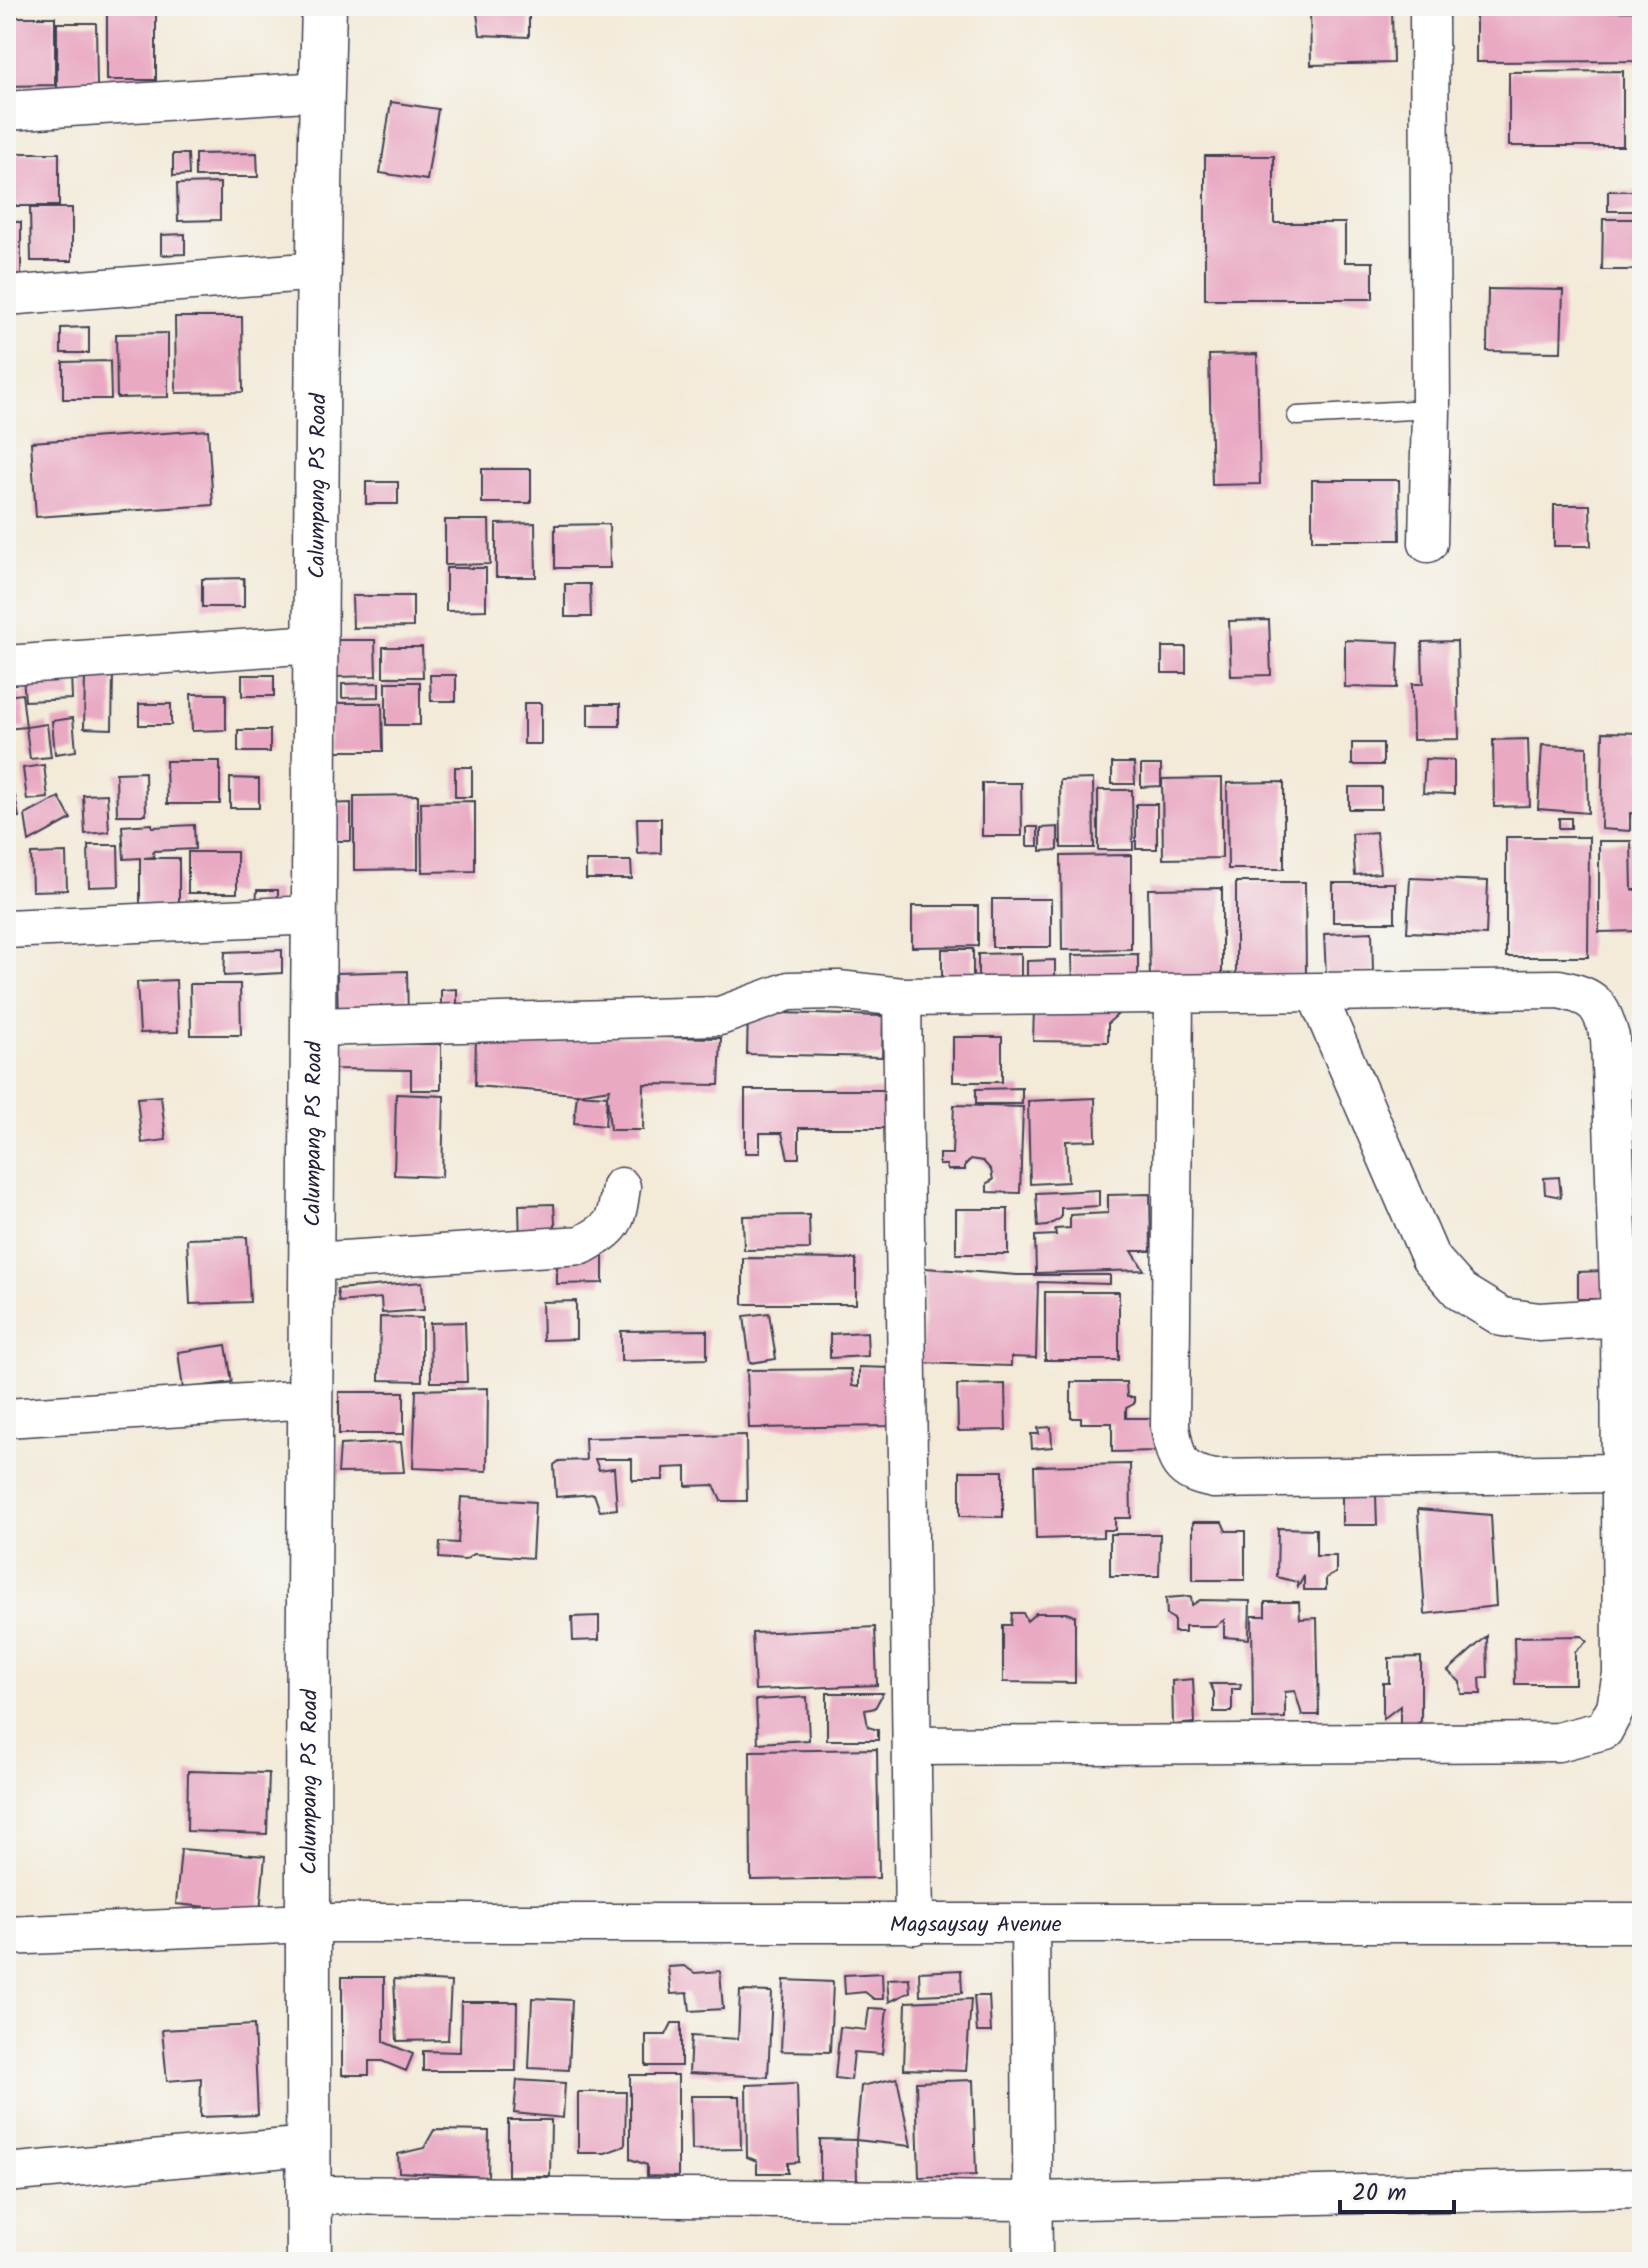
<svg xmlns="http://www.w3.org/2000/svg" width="1648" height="2268" font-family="Kalam,sans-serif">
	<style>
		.building { fill: #e9a9c3 }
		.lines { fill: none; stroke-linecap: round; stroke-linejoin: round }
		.lane-casing { stroke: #414053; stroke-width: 21 }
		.street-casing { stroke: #414053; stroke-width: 41 }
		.secondary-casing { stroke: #414053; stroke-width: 47 }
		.lane { stroke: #fff; stroke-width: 18 }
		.street { stroke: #fff; stroke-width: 38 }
		.secondary { stroke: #fff; stroke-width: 44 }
		.labels { text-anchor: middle; stroke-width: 6; stroke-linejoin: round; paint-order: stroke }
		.street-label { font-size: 22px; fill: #22223b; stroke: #f6f6f2 }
	</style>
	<rect width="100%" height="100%" fill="#f6f6f2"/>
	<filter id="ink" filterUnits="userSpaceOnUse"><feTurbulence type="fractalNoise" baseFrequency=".0125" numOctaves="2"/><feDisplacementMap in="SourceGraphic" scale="16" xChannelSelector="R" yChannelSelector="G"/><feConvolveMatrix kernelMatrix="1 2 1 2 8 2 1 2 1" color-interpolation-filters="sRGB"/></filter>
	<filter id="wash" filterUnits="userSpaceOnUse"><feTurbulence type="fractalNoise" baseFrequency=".006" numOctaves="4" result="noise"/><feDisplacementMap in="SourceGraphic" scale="32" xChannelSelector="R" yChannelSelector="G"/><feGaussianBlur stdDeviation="1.8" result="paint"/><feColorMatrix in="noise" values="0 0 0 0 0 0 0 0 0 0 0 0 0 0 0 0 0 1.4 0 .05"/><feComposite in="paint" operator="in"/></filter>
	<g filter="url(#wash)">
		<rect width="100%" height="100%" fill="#f3ead8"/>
		<g id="blocks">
			<!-- building -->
			<path class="building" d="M107,6H156V80H107Z
				M476,6H529V37L480,35Z
				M1310,6H1392L1393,63L1311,65Z
				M1642,11V61L1476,62V13Z
				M7,17H55V85L8,86Z
				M57,23H96L97,87L57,88Z
				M1623,71V146H1509V72Z
				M391,102L438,109L427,180L380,173Z
				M6,153H59V206H6Z
				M257,153L258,177H195V154Z
				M173,154H188L189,175L173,176Z
				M1205,156H1274V223H1345V262H1373V299H1205Z
				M220,183V220L178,221L177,184Z
				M1608,191H1642V211H1608Z
				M30,208H72V261H31Z
				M1603,219H1642V270H1602Z
				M6,222H21V275H6Z
				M185,234V254L161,255V235Z
				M1488,289L1563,290L1561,352L1487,351Z
				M175,317H242L243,392L176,393Z
				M89,327V353H61V328Z
				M168,333V397L117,398L116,334Z
				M1257,354L1260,484L1212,485L1209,355Z
				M110,361L111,399H63V362Z
				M208,430L213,505L36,517L31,442Z
				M482,469H531V503H482Z
				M1312,480H1399L1400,540H1312Z
				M366,482H398V504H366Z
				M1554,505H1590L1591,546H1554Z
				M445,520H489L490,564L445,565Z
				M535,523L536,577H496V524Z
				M609,524L610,568H555V525Z
				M446,568H486V610L446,611Z
				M244,578V607H202V579Z
				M565,584H590L591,617H565Z
				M352,596H413V627L353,628Z
				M1269,620L1271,675L1231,676L1229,621Z
				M332,640H375L376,676L333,677Z
				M1345,640L1399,642L1397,688L1345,687Z
				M1457,641L1459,739L1413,740L1412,684H1423L1422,642Z
				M383,647H422L423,677H383Z
				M1162,647H1186V673H1162Z
				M71,673L72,699L25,701L23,676Z
				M85,675H113L112,729L84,728Z
				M242,675H274V696H242Z
				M430,675H456V701H431Z
				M386,682H420V725H386Z
				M379,683V697L342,698V684Z
				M22,694L26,727L6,729V696Z
				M191,694H226V730L192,731Z
				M330,703H382L383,751H330Z
				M524,703H541V744H524Z
				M139,704H171V725H139Z
				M588,704H620V726H588Z
				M73,718L76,751L55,754L52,721Z
				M47,724L51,757L30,759L26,727Z
				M238,730H270V752H238Z
				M1603,732L1642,733V814L1630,813V831L1601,829Z
				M1528,739L1530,806L1494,807L1493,740Z
				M1352,743H1383V765H1352Z
				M1542,745L1587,747L1588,813L1538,809Z
				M1425,759L1454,760V794L1423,793Z
				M166,761H220V804H167Z
				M1112,763H1134L1135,784H1112Z
				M44,765L48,798L27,800L23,768Z
				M1141,765H1161V786L1141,787Z
				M455,767H472V797H455Z
				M145,772L146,815H117L116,773Z
				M230,778L259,779V808H230Z
				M1222,778V858L1163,859L1162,779Z
				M1093,779L1094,848H1061L1060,780Z
				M1284,782V869H1228L1227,783Z
				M982,783H1021L1022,836H982Z
				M1349,787H1381V809H1349Z
				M1098,790H1132L1133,850H1098Z
				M107,794L109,832L85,834L83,795Z
				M418,795V869L354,870V796Z
				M15,796L19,817L6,820V798Z
				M59,797L71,819L29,842L25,815Z
				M475,801V871L422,872L421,802Z
				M351,803V841H323V804Z
				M1136,804H1157V849H1136Z
				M637,818H661V853L638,854Z
				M1559,818H1571V828H1559Z
				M1637,823H1642V853H1637Z
				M152,824V827L194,825L195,849L153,851L154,857L144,858H179V906H140V858L124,859L122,826Z
				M1027,827H1038V846H1027Z
				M1058,827V850L1041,851V828Z
				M1376,832L1380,873L1355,875L1352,834Z
				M1506,837H1589L1588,957H1506Z
				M1599,841H1631L1632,890H1642V931L1599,932Z
				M88,845H118L119,886L89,887Z
				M188,852H237V893H188Z
				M66,853L67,890L32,891L31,854Z
				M1131,855V949L1062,950L1061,856Z
				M1639,860H1642V885H1639Z
				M586,861H631L632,879H586Z
				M1410,878L1488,881L1486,935L1407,932Z
				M1236,882H1305L1306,974L1236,975Z
				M1333,883H1395V922H1333Z
				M1222,888V978L1150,979L1148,889Z
				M257,890H278V908L256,907Z
				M992,899H1051V947H992Z
				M912,906H978V946L912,947Z
				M1372,932L1373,972L1326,974L1324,934Z
				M942,949H973V980H942Z
				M282,950V973L224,976L225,952Z
				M1021,953V978L978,979V954Z
				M1138,954V983L1073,984L1072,955Z
				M1055,960V980L1027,981V961Z
				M407,971L408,1017L338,1019L337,973Z
				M176,980L178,1032L140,1033L137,982Z
				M190,984H240L241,1035H191Z
				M457,989V1008H441V990Z
				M1034,1008L1124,1009L1108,1023V1042L1033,1041Z
				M748,1012L883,1016L882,1057L747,1054Z
				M476,1034L721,1038L719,1085L644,1084L643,1130H610L607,1096L610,1089L577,1094L475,1086Z
				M953,1037H1002V1082H953Z
				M333,1044H441V1090H411V1070L333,1069Z
				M1022,1088V1104H976V1089Z
				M745,1090H886V1128H799V1158H788L782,1133H760V1153H745Z
				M396,1094L444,1096L442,1177L394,1175Z
				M577,1094L607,1096L605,1126L574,1123Z
				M161,1096L166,1140L142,1143L137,1098Z
				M1095,1098L1096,1140L1066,1141L1068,1182L1030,1184L1028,1101Z
				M954,1105L1023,1107L1020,1193L987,1192V1183L993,1180L991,1170L983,1161L971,1159L965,1165V1170H947V1165H939V1154H952Z
				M1637,1118H1642V1187H1637Z
				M1559,1177L1561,1197L1545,1194L1544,1178Z
				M1099,1190V1206L1061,1208V1218L1047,1226L1038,1227L1036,1193Z
				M1150,1194L1151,1251H1132L1144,1270L1036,1273L1035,1236L1056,1235L1055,1229L1070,1228V1215L1108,1213V1195Z
				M554,1204L556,1243L520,1245L519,1205Z
				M956,1209H1008V1254H956Z
				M809,1215L810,1249L744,1250L743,1216Z
				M1639,1219H1642V1299H1639Z
				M247,1237L250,1302L190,1304L187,1239Z
				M557,1252H603V1283L557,1284Z
				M743,1258L856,1259V1304H743Z
				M925,1268L1017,1275H1110V1284L1038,1282L1036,1358L1011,1357V1366L921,1363Z
				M1603,1271L1604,1299H1578V1272Z
				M422,1282L424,1310L382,1313L381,1298L339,1302L337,1289Z
				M1045,1292H1119V1360H1045Z
				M576,1301V1339L543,1340L542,1302Z
				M769,1313L776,1359L750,1363L744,1316Z
				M380,1317L422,1318V1381L379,1380Z
				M465,1322L467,1382H431L430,1323Z
				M707,1330V1359L621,1361V1331Z
				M867,1332L868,1356L830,1358V1334Z
				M226,1345L232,1382L183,1389L178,1352Z
				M859,1367L891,1368L890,1426L749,1428L747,1370L851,1369L852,1386L859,1387Z
				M1071,1382H1126L1127,1397H1134V1404L1126,1408V1418H1156V1451L1112,1452V1423H1081V1418H1071Z
				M1005,1384L1006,1430L958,1431L957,1385Z
				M488,1388L487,1471L413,1468L416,1390Z
				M339,1392H404V1434H339Z
				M1051,1427L1052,1447L1032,1449L1031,1434H1039L1038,1428Z
				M746,1435L747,1501H721L714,1485L686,1486V1467L663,1468V1480H632V1459H595L599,1470L614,1468L617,1509L600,1511L594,1494L556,1497L554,1465L559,1461L586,1460L585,1438Z
				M401,1442L404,1472L338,1473L340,1445Z
				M1130,1464L1131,1518H1115V1530H1103V1537L1036,1539L1034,1466Z
				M960,1471H1003V1517L960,1516Z
				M1342,1496H1376L1377,1525H1342Z
				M461,1497L535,1502L532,1558L474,1554L465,1560L439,1558L440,1542L458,1543Z
				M1418,1509L1491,1515L1496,1606L1425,1614Z
				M1193,1522H1222L1226,1531H1245V1580H1193Z
				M1278,1528L1316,1529V1556H1336V1573L1326,1578V1590H1304V1576L1298,1587L1297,1582L1277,1577Z
				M1110,1534H1160L1159,1576H1110Z
				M1191,1596L1192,1605L1200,1600L1250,1601L1249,1639L1224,1637V1620L1215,1626H1185V1632H1174V1619L1167,1615L1166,1598Z
				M1265,1602H1299L1300,1619L1317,1618L1319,1715H1302L1295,1691L1285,1692V1718L1253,1719L1252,1616H1265Z
				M1012,1613H1023L1027,1621L1036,1613H1066L1075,1616V1683L1003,1682V1625H1011Z
				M599,1616V1640L573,1641L572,1617Z
				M875,1627L877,1685L755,1690L752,1633Z
				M1487,1636L1488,1678H1480L1481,1694H1461L1460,1682L1448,1671Z
				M1582,1636L1587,1641L1575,1652V1684H1515L1514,1637Z
				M1421,1657V1721L1412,1726H1400V1706L1383,1719V1683H1389V1658Z
				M1193,1679L1195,1723L1173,1725L1172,1681Z
				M1210,1684H1241L1240,1689H1232V1712H1214V1692Z
				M827,1693H883L875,1708L865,1710L868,1727L878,1730V1740H827Z
				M807,1697L809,1740L758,1743L756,1700Z
				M877,1749L879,1878L751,1880L750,1751Z
				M188,1771L269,1773L267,1834L187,1831Z
				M181,1849L265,1856L260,1912L176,1904Z
				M684,1966L695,1973L720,1971L723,2009L690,2011L688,1993L671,1994L668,1967Z
				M961,1970L962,1993L920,1995L919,1972Z
				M882,1973L883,1999H874L865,1992L845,1994L844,1975Z
				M342,1977H384V2042L413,2054L406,2071L382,2061H369V2075H342Z
				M909,1978L910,1992L889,2002L887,1979Z
				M394,1979L451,1982L448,2040L397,2041Z
				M784,1980L833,1982L830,2052L781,2051Z
				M740,1991L772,1992L768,2077L689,2073L691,2036L738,2039Z
				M974,1996H989L991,2032H977Z
				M532,1998L572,2000L569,2070L529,2068Z
				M971,1999L966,2071L904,2069L906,2002Z
				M461,2002H517L516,2071H423V2051L460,2052Z
				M869,2008L887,2009L882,2054L854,2052L851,2080L835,2078L840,2027L866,2030Z
				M672,2023H681V2066H646V2035H666Z
				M254,2025L258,2115L200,2117L201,2078L167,2081L162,2030Z
				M630,2075H678V2177L647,2176V2165L630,2159Z
				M897,2078L911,2146L856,2140L861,2086Z
				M517,2080L565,2083L563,2118L514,2113Z
				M973,2080L976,2175L919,2177L916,2082Z
				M797,2083L799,2162L788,2163V2173H757V2161L747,2157L746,2085Z
				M578,2092H626L625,2146L605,2153H578Z
				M691,2096H740L741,2149L692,2150Z
				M508,2120H551L550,2176H508Z
				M434,2130L489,2131L488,2177L399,2172L398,2154L424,2148Z
				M820,2139L856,2140L857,2182H820Z"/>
		</g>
	</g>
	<g filter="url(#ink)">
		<use href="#blocks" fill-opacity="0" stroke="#414053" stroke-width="2"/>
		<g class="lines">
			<!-- lane casing -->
			<g class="lane-casing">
				<path id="lane" d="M1297,416L1431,409"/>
			</g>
			<!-- street casing -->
			<g class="street-casing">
				<g id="street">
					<path d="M6,111L322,91"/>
					<path d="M6,296L318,271"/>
					<path d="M1428,543L1431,409L1429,6"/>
					<path d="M6,665L315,644"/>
					<path d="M6,929L314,915"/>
					<path d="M1316,993L1430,1257L1461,1292L1502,1317L1539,1322L1642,1316"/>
					<path d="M1174,996L1170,1426C1176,1460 1177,1472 1214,1479L1620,1473"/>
					<path d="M902,997L914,1925"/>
					<path d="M313,1027L720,1016L789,991L838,990L902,997L1559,989C1595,997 1600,1003 1610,1037L1620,1316L1622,1674L1616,1707L1604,1730L1558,1742L913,1746"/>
					<path d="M311,1262L582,1245C615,1227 616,1223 621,1187"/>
					<path d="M6,1418L311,1399"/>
					<path d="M1030,1925L1033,2262"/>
					<path id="s1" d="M6,1936L308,1923H1642"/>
					<path d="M6,2173L309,2146"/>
					<path d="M309,2195L1033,2201L1642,2188"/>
				</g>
			</g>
			<!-- secondary casing -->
			<g class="secondary-casing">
				<g id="secondary">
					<path id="s2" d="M309,2262C306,1850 310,1438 313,1026C316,686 315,346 324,6"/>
				</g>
			</g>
			<!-- lane -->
			<use href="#lane" class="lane"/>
			<!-- street -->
			<use href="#street" class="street"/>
			<!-- secondary -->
			<use href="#secondary" class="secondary"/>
		</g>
	</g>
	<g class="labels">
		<!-- street labels -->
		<g class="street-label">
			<text dy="8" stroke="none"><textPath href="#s2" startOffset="1776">Calumpang PS Road</textPath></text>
			<text dy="8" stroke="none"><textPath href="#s2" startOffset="1128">Calumpang PS Road</textPath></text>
			<text dy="8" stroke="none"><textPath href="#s2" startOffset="480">Calumpang PS Road</textPath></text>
			<text dy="8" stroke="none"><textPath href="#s1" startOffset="970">Magsaysay Avenue</textPath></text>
		</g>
	</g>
	<!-- margin -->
	<rect width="1648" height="2268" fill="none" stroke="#f6f6f2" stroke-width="32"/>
	<!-- scale -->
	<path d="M1340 2200v12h114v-12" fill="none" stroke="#22223b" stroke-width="4"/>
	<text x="1352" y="2200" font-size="24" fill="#22223b" stroke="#f6f6f2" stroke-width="6" paint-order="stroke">20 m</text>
</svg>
